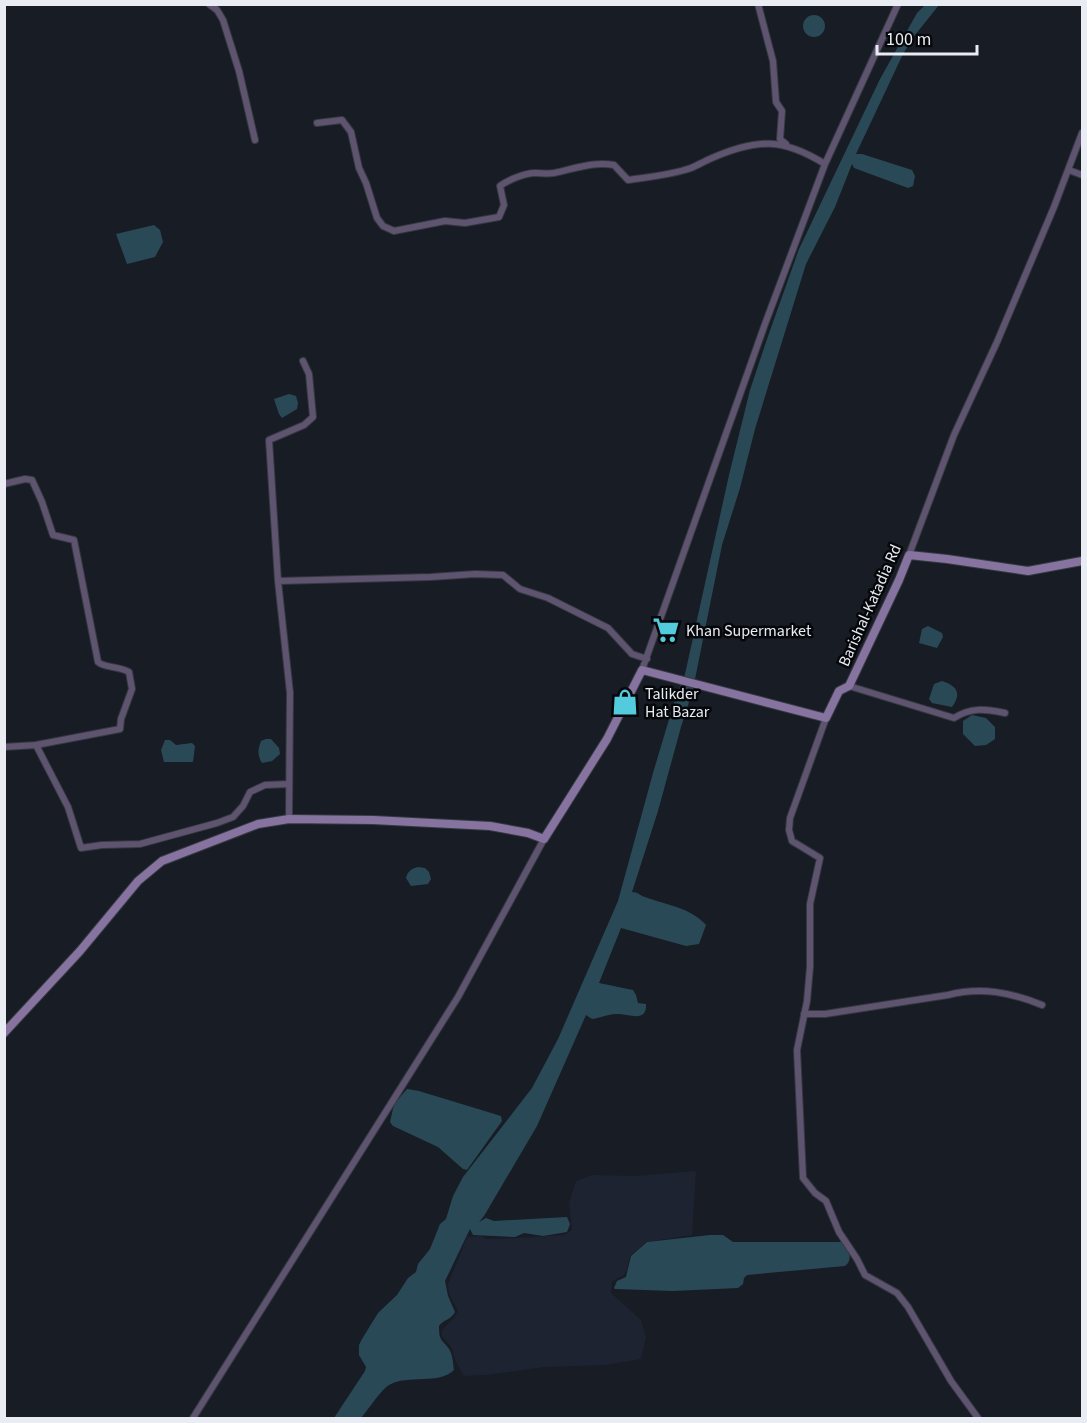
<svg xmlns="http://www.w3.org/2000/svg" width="1087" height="1423" font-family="'Source Sans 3',sans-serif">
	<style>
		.built { fill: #1d2331 }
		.water { fill: #2a4956 }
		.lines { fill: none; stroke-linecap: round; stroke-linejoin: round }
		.minor-casing { stroke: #353941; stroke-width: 8 }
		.secondary-casing { stroke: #353941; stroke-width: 10 }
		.minor { stroke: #5f5470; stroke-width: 6 }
		.secondary { stroke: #8673a0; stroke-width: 8 }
		.labels { text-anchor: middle; stroke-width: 5; stroke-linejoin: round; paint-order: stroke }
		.street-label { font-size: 16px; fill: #e9ecf2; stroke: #05070a }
		.poi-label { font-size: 16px; fill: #e9ecf2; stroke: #05070a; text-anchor: start }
	</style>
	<rect width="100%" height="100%" fill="#181c24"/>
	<!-- built -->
	<path class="built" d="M696,1171L692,1235L646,1242L630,1256L627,1270L623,1276L612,1281L611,1293L641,1320L646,1337L641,1359L605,1365L545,1367L486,1375L464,1376L456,1362L452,1348L442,1336V1330L454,1318L458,1311L449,1293L448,1284L467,1237L481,1236L486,1239L517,1238L564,1235L572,1230L569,1203L576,1181L592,1175L636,1176Z"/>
	<!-- water -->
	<path class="water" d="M925,5H939L915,35L903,54L856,154H862L912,170L915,176L913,186L908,188L854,168L852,164L835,207L806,264L755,429L740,488L722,545L693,689L681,727L658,811L632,892C638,892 639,895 645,897C666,905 690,907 706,925L699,944L686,946L621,928L599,983L633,990L636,995L638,1003L646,1004C647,1024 627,1013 616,1014C608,1014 600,1018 592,1019L586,1015L537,1126L484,1216L479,1222L486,1218L494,1221L567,1217L570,1224L567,1232L543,1236L524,1233L515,1237L473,1235L470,1229L445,1281L448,1296L455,1312C452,1319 443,1320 439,1326C439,1342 442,1339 449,1349C453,1355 453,1364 454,1370C439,1385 408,1374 389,1385C380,1391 368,1410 361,1418H334L365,1371L366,1367L359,1355V1345L362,1339L378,1313L397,1295L408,1278L416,1272L418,1264L430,1249L440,1224L446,1219L453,1196L463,1177L532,1088L558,1039L618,901L653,773L676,696L685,674L729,475L750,390L767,339L799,249L880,79L917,13Z
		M803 26a11 11 0 1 1 22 0a11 11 0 1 1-22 0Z
		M154,225L160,230L163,242L155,257L127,264L116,234Z
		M289,394L296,396L298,403L297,409L282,418L279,414L274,399Z
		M928,626L942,633L943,637L937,648L919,643L922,629Z
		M942,681C957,686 962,693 952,707L932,703L929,699L934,684Z
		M972,715L986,718L995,727V739L986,745L975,746L963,734V721Z
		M266,739H271L279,748L280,754L272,761L262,763C257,755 258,749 261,741Z
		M165,740H170L176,745L192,743L195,746L193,762H164L161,750Z
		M418,867L425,868L429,872L431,879L428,884L411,886L406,878C408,871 411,869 418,867Z
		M407,1089L419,1091L501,1116L502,1121L467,1170L463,1169L438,1147L393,1126L390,1122L394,1104Z
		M710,1235H723L733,1242H841L846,1245C849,1252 853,1260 845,1266L747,1275L744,1278L743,1284L738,1288L673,1291L615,1289L614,1288L617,1281L626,1277L631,1256L647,1242Z"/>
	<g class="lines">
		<!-- minor casing -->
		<g class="minor-casing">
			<path id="minor" d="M209,4L217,10L223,20L239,71L255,140
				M758,4L773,61L776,102L782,111L780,139L786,144
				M317,123L342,120L351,132L359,168L366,183L377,218L383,226L394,231L445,221L465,223L499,217L504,205L500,186C508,180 525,173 535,173C541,173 548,174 554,173C574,169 593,161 614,165L628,180C648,177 671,175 691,168C698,165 705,161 712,158C758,138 783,138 825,164
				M1069,170L1082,175
				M4,484L25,479L32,480L42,502L53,535L74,540L98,662C104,668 119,666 129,672L132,689L121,719L120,729L36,745L4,747
				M909,555L954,435L997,342L1054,207L1082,133
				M278,581L431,577L475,574L503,575L520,589L548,598L608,628L632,654L647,659
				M642,670L765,324L825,164L898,4
				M849,686L954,718C971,707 985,709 1005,713
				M826,718L790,818L789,830L792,841L820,858L810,904V967L807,1001L797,1050L803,1178L815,1193L826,1201L839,1232L857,1259L865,1275L897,1293L908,1307L951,1381L978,1418
				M36,745L68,807L81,848L102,845L140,844L217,823L233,817L243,806L250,792L265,785L289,784
				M289,819L290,693L278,581L269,440L304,425L313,417L309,374L303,361
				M804,1014H825L948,995C981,986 1012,993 1042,1005
				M193,1418L458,997L544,839"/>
		</g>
		<!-- secondary casing -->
		<g class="secondary-casing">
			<path id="secondary" d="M4,1033L80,951L138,881L162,861L258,824L289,819L373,820L490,826L528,833L544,839L607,739L642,670L826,718L839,691L849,686L899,580L909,555L947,559L1028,571L1082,561"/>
		</g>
		<!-- minor -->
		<use href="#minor" class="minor"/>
		<!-- secondary -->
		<use href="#secondary" class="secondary"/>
	</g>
	<!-- icons -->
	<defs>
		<g id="supermarket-bare" transform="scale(2.07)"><path d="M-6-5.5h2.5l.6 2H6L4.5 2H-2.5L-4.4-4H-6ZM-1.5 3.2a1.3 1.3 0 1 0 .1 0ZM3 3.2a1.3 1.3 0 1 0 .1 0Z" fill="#54cadd" stroke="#05070a" stroke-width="2.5" paint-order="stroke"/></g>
		<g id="shop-bare" transform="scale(2.07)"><path d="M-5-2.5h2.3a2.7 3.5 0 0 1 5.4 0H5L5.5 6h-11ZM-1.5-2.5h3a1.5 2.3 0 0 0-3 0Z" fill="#54cadd" stroke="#05070a" stroke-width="2.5" paint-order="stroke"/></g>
	</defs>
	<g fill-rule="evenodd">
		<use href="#supermarket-bare" x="666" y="630"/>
		<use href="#shop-bare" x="625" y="702"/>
	</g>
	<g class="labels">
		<!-- street labels -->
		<g class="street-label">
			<text transform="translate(869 605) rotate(-66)" y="6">Barishal-Katadia Rd</text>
		</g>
		<!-- poi labels -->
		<g class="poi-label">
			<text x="686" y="636">Khan Supermarket</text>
			<text x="645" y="699">Talikder<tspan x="645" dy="18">Hat Bazar</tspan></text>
		</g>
	</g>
	<!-- border -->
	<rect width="1087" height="1423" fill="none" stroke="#e9ecf2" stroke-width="12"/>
	<!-- scale -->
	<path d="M877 45v9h100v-9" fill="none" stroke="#e9ecf2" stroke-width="3"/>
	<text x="886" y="45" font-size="18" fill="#e9ecf2" stroke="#05070a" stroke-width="4.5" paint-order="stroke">100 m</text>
</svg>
